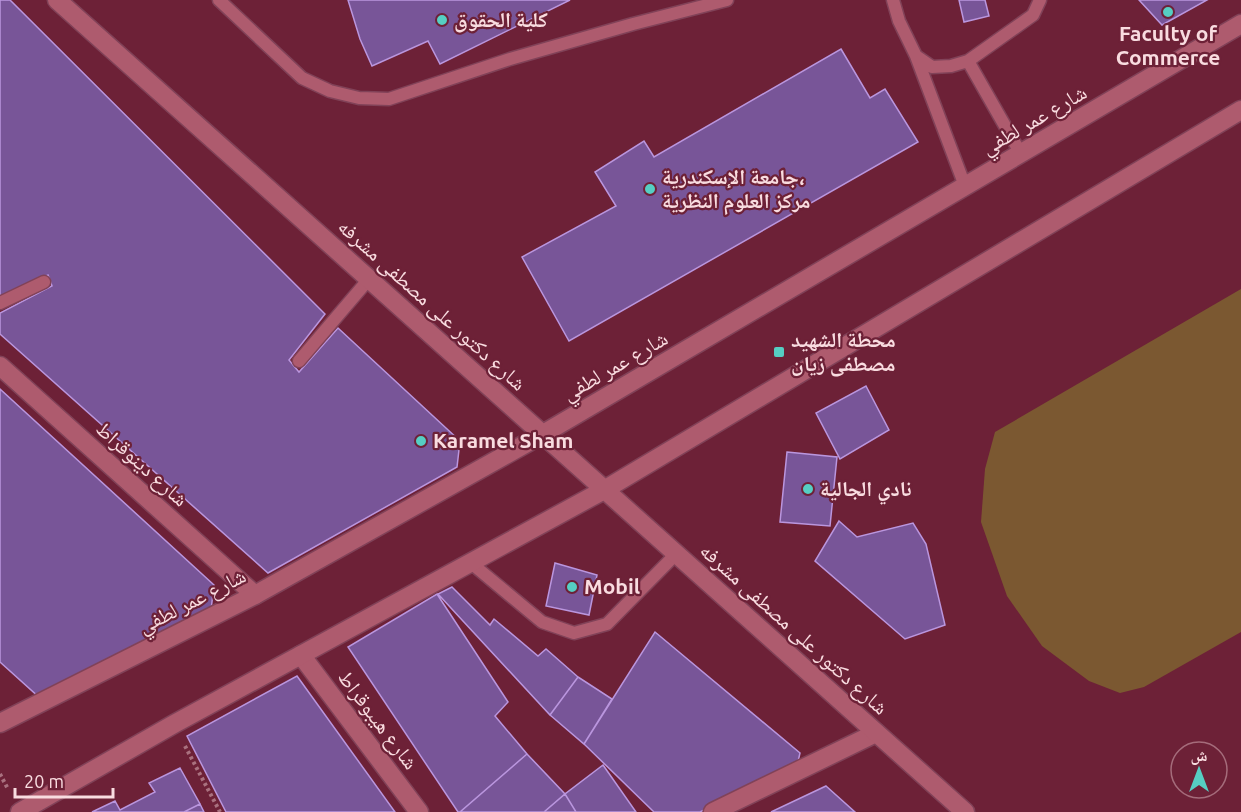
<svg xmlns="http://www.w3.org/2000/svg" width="1241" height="812" font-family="Ubuntu,'Noto Naskh Arabic',sans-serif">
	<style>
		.green { fill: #7b5831 }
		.building { fill: #785598; stroke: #ba96de; stroke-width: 1.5 }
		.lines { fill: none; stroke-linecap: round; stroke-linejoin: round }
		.lane-casing { stroke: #814258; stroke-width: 15 }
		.street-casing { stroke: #814258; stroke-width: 21 }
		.secondary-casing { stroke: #814258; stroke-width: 21 }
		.path { stroke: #a9717f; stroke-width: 4; stroke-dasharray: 3 3; stroke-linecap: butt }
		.lane { stroke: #ae5b6e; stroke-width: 12 }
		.street { stroke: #ae5b6e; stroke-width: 18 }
		.secondary { stroke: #ae5b6e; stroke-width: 18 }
		.poi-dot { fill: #56cec3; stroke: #6d2137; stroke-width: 2 }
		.labels { text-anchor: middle; stroke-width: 4.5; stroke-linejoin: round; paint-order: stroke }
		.poi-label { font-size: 21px; font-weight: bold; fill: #f9dce0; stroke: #6d2137; text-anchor: start }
		.street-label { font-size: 21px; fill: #f9dce0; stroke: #6d2137 }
	</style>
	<rect width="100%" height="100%" fill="#6d2137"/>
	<!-- green -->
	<path class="green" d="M1241,289V632L1144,687L1120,693L1089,681L1042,646L1007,596L981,522L985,469L995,432Z"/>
	<!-- building -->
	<path class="building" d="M0,0H10L325,314L289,360L299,372L338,328L460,441L457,467L268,573L0,334V313L52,286L48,275L0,298Z
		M348,0H570L440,64L428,41L372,66L360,39Z
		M959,0H985L989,16L964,22Z
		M1139,0H1207L1162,25Z
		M841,49L870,98L885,89L918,142L569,341L522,257L616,206L595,172L644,141L654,157Z
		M866,386L889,430L840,459L816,413Z
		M0,389L214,585L211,610L40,698L0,662Z
		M787,452L837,457L830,526L780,522Z
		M839,521L857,537L913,523L926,544L945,625L905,639L815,561Z
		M555,563L597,575L589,615L546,606Z
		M452,587L490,625L494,619L538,656L546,649L578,677L550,715L438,594Z
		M437,594L508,702L495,716L527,754L460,812H458L348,647Z
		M655,632L800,753L797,766L700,812H654L584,744Z
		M297,676L395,812H226L187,736Z
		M578,677L612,699L584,744L550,715Z
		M527,754L565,794L544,812H460Z
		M603,765L636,812H576L565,794Z
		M180,768L200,804L184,812H92L115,801L120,810L155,792L149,783Z
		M826,786L855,812H771Z
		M565,794L576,812H544Z
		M200,804L204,812H184Z"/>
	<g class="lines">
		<!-- lane casing -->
		<g class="lane-casing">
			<path id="lane" d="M219,0L302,78L330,91L359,98L389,99L510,59L633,24L727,0
				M893,0L899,21L916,56L932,67L951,66L968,61L1033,15L1040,0
				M916,56L965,186
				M968,61L1021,154
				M0,303L44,282
				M299,361L369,279
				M471,563L542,622L574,633L607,624L676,554"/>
		</g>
		<!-- street casing -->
		<g class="street-casing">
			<path id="street" d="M0,366L255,595
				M301,655L419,812
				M713,812L876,733"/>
		</g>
		<!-- secondary casing -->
		<g class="secondary-casing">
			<path id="secondary" d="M57,0L965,812
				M0,723L255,595L543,434L1241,24
				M20,812L174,724L604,490L1241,110"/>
		</g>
		<!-- path -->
		<path class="path" d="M185,746L220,812
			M0,774L8,789"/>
		<!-- lane -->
		<use href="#lane" class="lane"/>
		<!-- street -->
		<use href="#street" class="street"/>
		<!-- secondary -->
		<use href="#secondary" class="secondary"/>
	</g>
	<!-- markers -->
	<g class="poi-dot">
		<circle cx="1168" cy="12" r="6"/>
		<circle cx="442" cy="20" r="6"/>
		<circle cx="650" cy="189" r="6"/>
		<rect x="773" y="346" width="12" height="12" rx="3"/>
		<circle cx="421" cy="441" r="6"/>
		<circle cx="808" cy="489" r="6"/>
		<circle cx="572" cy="587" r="6"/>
	</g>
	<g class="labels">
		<!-- poi labels -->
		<g class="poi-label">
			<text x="454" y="27">كلية الحقوق</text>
			<text x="1168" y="41" text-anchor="middle">Faculty of<tspan x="1168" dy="24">Commerce</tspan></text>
			<text x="662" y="184">جامعة الإسكندرية،<tspan x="662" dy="24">مركز العلوم النظرية</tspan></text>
			<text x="791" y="347">محطة الشهيد<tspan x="791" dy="24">مصطفى زيان</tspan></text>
			<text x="433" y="448">Karamel Sham</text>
			<text x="820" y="496">نادي الجالية</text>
			<text x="584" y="594">Mobil</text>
		</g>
		<!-- street labels -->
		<g class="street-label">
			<text transform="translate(1034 120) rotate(-30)" y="7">شارع عمر لطفي</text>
			<text transform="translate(432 305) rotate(42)" y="7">شارع دكتور على مصطفى مشرفه</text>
			<text transform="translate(615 366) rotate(-30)" y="7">شارع عمر لطفي</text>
			<text transform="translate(142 464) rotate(42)" y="7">شارع دينوقراط</text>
			<text transform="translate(192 601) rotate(-27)" y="7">شارع عمر لطفي</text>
			<text transform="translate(794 629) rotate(42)" y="7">شارع دكتور على مصطفى مشرفه</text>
			<text transform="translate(378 720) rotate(53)" y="7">شارع هيبوقراط</text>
		</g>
	</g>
	<!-- north arrow -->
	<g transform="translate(1199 770)"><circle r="28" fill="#6d2137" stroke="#a56c7b" stroke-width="1.5"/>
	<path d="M0-4.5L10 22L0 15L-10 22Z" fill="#56cec3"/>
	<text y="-9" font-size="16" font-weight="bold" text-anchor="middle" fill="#f9dce0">ش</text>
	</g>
	<!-- scale -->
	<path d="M15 788v9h98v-9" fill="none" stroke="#f9dce0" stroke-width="3"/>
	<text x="24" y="788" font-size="18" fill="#f9dce0" stroke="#6d2137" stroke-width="4.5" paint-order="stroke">20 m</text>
</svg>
